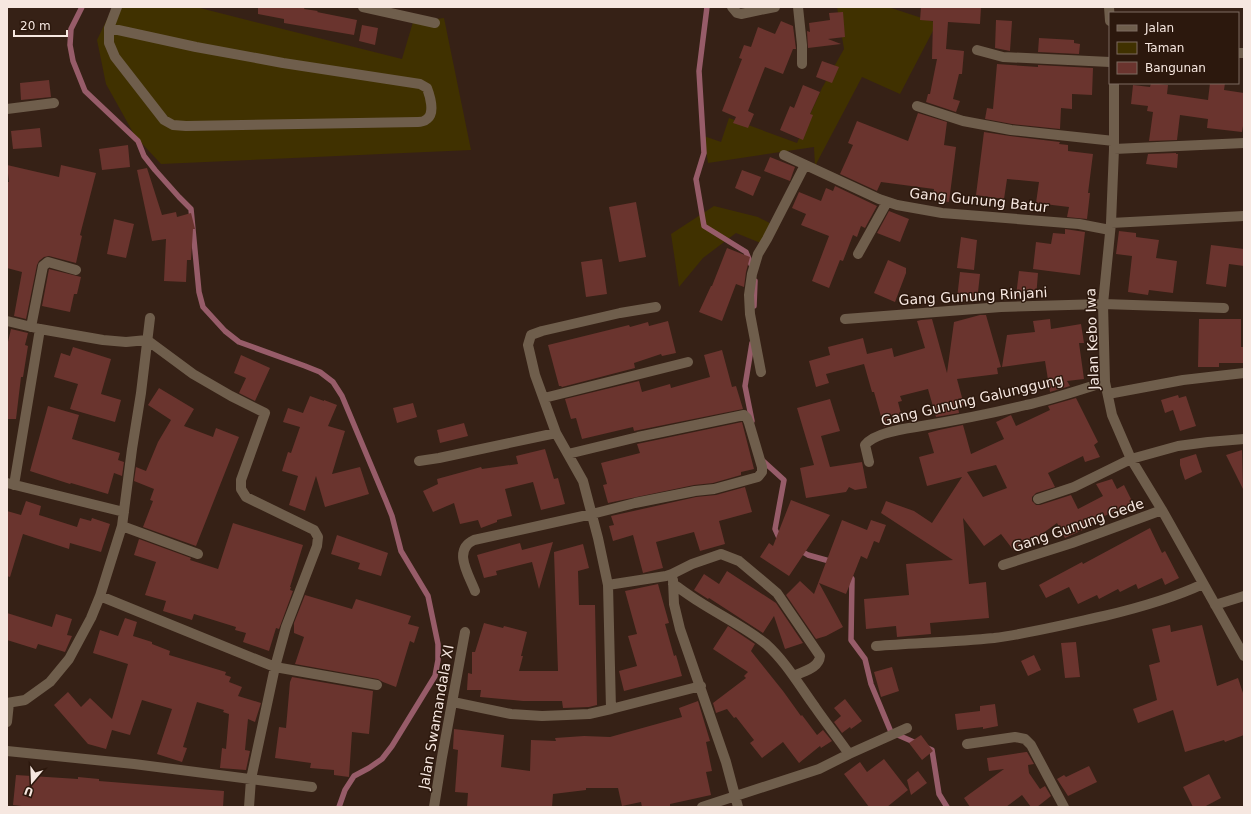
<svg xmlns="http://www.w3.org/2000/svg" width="1251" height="814" font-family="'DejaVu Sans',sans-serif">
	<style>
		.green { fill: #403100 }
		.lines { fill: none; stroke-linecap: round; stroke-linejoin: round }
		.stream { stroke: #975c69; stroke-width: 5.5 }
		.building { fill: #6a342e; fill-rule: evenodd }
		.minor { stroke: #6f5e4c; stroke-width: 10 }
		.labels { text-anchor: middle; stroke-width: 3; stroke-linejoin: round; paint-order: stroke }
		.street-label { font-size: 14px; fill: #f6e7e0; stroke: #2c180d }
	</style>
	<rect width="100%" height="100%" fill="#362116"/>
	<!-- green -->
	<path class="green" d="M113,7H196L402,59L413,22L444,18L471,150L161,164L135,136L106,84L97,40Z
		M837,7H888L937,23L900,94L862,77L815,166L814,147L708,163L704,136L721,142L729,118L797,143L822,88L844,49Z
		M714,206L758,217L779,228L763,244L736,233L703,258L679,287L671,234Z"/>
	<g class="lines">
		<!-- stream -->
		<path class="stream" d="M82,7L71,29L70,45L73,61L85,91L138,141L144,156L155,170L179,197L191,209L199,292L203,307L225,331L239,342L305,366L320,372L333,382L342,396L386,501L392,516L401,551L428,596L438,644V660L435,676L392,746L382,759L369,768L354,776L345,790L339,807
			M707,7L699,71L704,153L696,179L704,226L746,252L753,269
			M754,306L755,281
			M752,421L745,386L752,343
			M762,460L784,480L775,529L779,538L782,540
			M798,549L808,555L833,562
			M849,575L852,579L851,640L865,659L871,684L891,732L932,750L939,794L947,807"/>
	</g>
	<!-- building -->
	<path class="building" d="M258,7H305L304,9L318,11L317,12L357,20L354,35L284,23V19L258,14Z
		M921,7H981L980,24L948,22L946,49L964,51L962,74H959L953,99L960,101L956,112L926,102L928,94H930L937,59H932L933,21L920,20Z
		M843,12L845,37L828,39L841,44L808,48L807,31L810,32L809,23L830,20L829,13Z
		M996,20L1012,21L1010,51L995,48Z
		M781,21L793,26L796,49H793L783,74L765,67L748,111L754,114L748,128L733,123L736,117L722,111L742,59L739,58L744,45L751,47L758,27L775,34Z
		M362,25L378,28L375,45L359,41Z
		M1039,38L1074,40V43L1080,44L1079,54L1038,52Z
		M822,61L839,67L832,83L816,77Z
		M997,64L1038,67V65L1093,68L1092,95L1072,94V109L1061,108L1060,129L1012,124L985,119L987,108L993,109Z
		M49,80L51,97L21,100L20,83Z
		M1151,83L1168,85L1167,94L1208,100L1210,83H1225L1224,90L1244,93V120L1242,132L1207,128L1208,119L1180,115L1177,140L1149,141L1153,112L1147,111L1148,106L1131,104L1133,85L1150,87Z
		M803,85L820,92L810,114L813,115L803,140L780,130L790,106L794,108Z
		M918,113L947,122L944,145L956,147L949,202L933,200L934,189L881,182L877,191L840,174L853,145L848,143L857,121L908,141Z
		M40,128L42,147L13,149L11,131Z
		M984,132L1010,136L1060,142L1059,144L1068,145V151L1093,154L1088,193H1090L1087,219L1067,217L1069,207L1036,203L1039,182L1007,179L1004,199L976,195Z
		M128,145L130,167L102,170L99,149Z
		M1176,153V154H1178L1177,168L1146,164L1148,154Z
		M770,157L795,167L790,181L764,171Z
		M7,165L59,177L61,165L96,173L80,235L82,236L76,263L49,256L44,257L39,261L37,265L26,319L14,316L22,272L7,268V182H9Z
		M147,168L162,215L176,212L177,217L191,213L195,229H193L191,260H187L186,282L164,281L166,239L152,241L137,170Z
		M742,170L761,177L753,196L735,188Z
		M835,186L877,206L865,228L861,226L857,237L853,235L843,261L840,260L829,288L812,281L829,236L801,225L806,214L792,208L799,192L821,201L826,188L833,191Z
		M636,202L646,257L619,262L609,207Z
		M889,211L909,219L900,242L877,233Z
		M114,219L134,224L126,258L107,254Z
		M1065,229L1085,232L1080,275L1033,269L1036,242L1051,244L1053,233L1065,234Z
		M1119,231L1136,233V237L1159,240L1156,258L1177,261L1173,293L1149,290L1148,295L1128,292L1132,256L1116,254Z
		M961,237L977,240L974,270L957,268Z
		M1211,245L1244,249V266L1229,264L1226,287L1206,284Z
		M727,248L750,257L746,272L744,287L736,284L722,321L699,312L711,286H712Z
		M602,259L607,294L586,297L581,262Z
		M888,260L906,268V273L895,302L874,293Z
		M49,269L81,277L77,294H74L70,312L42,306Z
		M1019,271L1038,273L1036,298L1016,296Z
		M960,272L980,274L977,301L957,299Z
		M980,315H986L1001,367L997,368L998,374L957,379L964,405L958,407L959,413L936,417L928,389L900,396L902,401L898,402L903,421L884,427L874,392H872L864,364L826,374L829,383L816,387L809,361L830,355L828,347L863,338L867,354L892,348L894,357L925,348L917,321L921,320L932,319L947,373L954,322Z
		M1050,319L1051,329L1081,324L1084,343H1079L1084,379L1067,381L1070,386L1050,392L1045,361L1002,367L1007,335L1035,332L1033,321Z
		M1199,319H1241V347H1244V363H1219V367H1198Z
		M668,321L676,353L662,356L661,354L634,363L635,368L562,387L561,386H559L548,345L629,325L630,327L648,322L649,326Z
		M11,329L28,333L25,345L28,346L23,377H21L16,419H7V346Z
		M73,347L111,359L101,394L121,400L115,422L70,409L78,384L54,377L61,353L70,356Z
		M722,350L732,387L736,386L743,409L634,431L633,427L582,439L576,418L571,419L565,399L639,381L642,392L670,384L671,388L710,377L704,355Z
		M241,355L270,368L255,401L239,393L246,378L234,373Z
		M159,388L194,409L184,426L213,437L216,428L239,437L196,546L143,527L153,501L150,500L154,489L134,481L136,467L146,471L158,442L171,420L148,405Z
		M1178,395L1179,398L1186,396L1196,426L1180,431L1173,410L1165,413L1161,400Z
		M310,396L324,401V400L337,405L328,426L345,431L332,474L360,467L369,494L325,507L316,476L305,511L289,505L298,476L282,471L288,452L291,453L300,427L283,422L288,408L303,413Z
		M1076,398L1098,442L1094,445L1100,457L1085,462L1083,456L1048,473L1055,487L1036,493L1032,497V501L1036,505H1040L1071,495L1078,509L1103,496L1096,484L1112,479L1117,489L1124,485L1134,505L1116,514L1115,511L1086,525L1087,528L1065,538L1057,523L1021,549L1020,547L1014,551L1001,534L984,546L963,518L969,584L986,582L989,618L930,623L931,634L897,637L896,626L866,629L864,599L909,595L906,564L953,560L881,513L886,501L914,511L932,523L962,477L927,486L919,457L934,453L928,433L939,430L963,425L971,454L1004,439L996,422L1011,415L1016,426L1050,410L1048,406ZM996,465L1007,488L983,497L967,472Z
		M830,399L840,431L821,436L830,467L862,462L867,488L855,490L849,487L846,492L806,498L800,468L814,465L797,408Z
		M413,403L417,417L397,423L393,408Z
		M48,406L79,415L72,439L120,453L118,460L124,462L122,476L114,473L108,494L71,483L70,484L30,471Z
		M742,422L754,469L741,472V475L713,483L694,485L608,503L603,485L607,484L601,463L640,453L637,444Z
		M464,423L468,436L440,443L437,430Z
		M545,449L554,479L558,478L565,504L541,510L533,482L505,489L512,516L497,520V522L481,528L478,520L460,524L454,503L433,512L423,491L438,484L437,479L481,467L482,469L518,464L516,456Z
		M1242,450L1243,489L1226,455Z
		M1196,454L1202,472L1185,480L1180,465V459Z
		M745,487L752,512L719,521L725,544L700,551L694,532L656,542L663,568L643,573L633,535L613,541L609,526L614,525L611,516L696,497L716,495Z
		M791,500L830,515L789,576L760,557L769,543L773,546Z
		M26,501L41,506L39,515L77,527L80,518L91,521L92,518L110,524L101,552L70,543L69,549L23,534L10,577L7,576V511L21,515Z
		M842,520L867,530L871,520L886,525L879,543L874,541L867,559L861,556L846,594L819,583L843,627L826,636L816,639L786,595L800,581L814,594Z
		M233,523L303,545L290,587H291L290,590L293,591L279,629L276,628L269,651L243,642L246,633L235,630L236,627L194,614L192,620L163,611L166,601L145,595L156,562L134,555L139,539L191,558L190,560L218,569Z
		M1150,528L1162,553L1165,551L1179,578L1165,585L1162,578L1138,589L1136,584L1120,592L1118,589L1099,599L1097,595L1078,604L1069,587L1046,598L1039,585L1082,562L1083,564Z
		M337,535L388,553L381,576L358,569L360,563L331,554Z
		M553,542L539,589L532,562L496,571L497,575L484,578L477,555L520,543L522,550Z
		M583,544L589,568L578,571L579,605H595L597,705L589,707L563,708L562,701H523L480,697L481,690H467L468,673L472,674V652H475L484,623L503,628L504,626L527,632L521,656H523L519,671H558L554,552Z
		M727,571L776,603L803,643L785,649L774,616L763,633L709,598L708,599L694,590L704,574L719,584Z
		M658,584L669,623L665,624L674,656L676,655L682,676L624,691L619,671L637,666L628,636L637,634L625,591Z
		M305,595L352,609L356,599L411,616L408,624L419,627L414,643L410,641L396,687L383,682L378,679L295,664L304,637L294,633V623Z
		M7,613L52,627L56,614L72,619L67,635L72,636L65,652L38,644L36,649L7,640Z
		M125,618L137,622L133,636L152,642V644L170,651L169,655L226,672L225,675L231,677L229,682L242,687L238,696L261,703L255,722L248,719L245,750L250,751L246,770L220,768L222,748L226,749L229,714L223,712L224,710L197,702L183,747L187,748L182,762L157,754L172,709L142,700L130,735L112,730L106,749L88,744L54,705L68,692L81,707L90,698L112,719L128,664L93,653L100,630L118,636Z
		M1170,625L1171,632L1202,625L1217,686L1238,678L1244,696V735L1225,742L1224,740L1185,752L1173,710L1138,723L1133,709L1157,700L1149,665L1160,662L1152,629Z
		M728,626L755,644L751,651L783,691L801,716L802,715L817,735L823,730L832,741L821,748L820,746L799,763L783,742L762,758L750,743L754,740L736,717L734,718L727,709L716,713L713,703L746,678L744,676L748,672L713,649Z
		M1076,642L1080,677L1065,678L1061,643Z
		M1034,655L1041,670L1028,676L1021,661Z
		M892,667L899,691L881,697L874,672Z
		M292,677L373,691L369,734L352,732L349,777L334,775V770L310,768L311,763L275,758L279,727L286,728L290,682Z
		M845,699L862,721L851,729L850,727L842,733L834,722L841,716L834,708Z
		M698,701L710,741L706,742L712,771L706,772L711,795L670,804V807H642L641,802L622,806L618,788H586V790L553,794L552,807H467L468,793L455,792L458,750L453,749L454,729L504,735L501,767L530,771L531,740L556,741L555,738L584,736L610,737L682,717L679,708Z
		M995,704L998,726L983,729V727L957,730L955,714L980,711V706Z
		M921,735L933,751L922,760L909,743Z
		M1026,752H1027L1034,764L1028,765L1029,773L1040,789L1045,786L1051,796L1037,807H1031L1022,795L1006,807H970L964,798L1004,769L989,771L987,758Z
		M884,759L908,790L887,807H869L844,774L860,762L867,772Z
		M1089,766L1097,782L1068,796L1057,779L1064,775L1066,777Z
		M918,771L927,783L911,795L907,780Z
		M1209,774L1221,798L1204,807H1193L1183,787Z
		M16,775L78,779V777L99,779V781L224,791L223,807H30L13,805Z"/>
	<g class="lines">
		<!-- minor -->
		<path class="minor" d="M363,7L435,23
			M732,7L737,13L741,14L775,7
			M798,7L802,45V64
			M1109,7L1110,21
			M109,28L196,47L283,63L420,84L427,88C430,96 435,113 427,119C425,121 420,122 418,122L186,126L173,125L164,120L115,57L109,43V28L117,7
			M977,50L1003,57L1110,62
			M1238,53H1244
			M1114,83V149L1111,223L1103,304L1105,382L1112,415L1131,459L1162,510L1244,656
			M917,106L963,121L1011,130L1114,141
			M7,109L54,103
			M1114,149L1244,143
			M784,155L879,199L897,205L942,213L1079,224L1110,230
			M1111,223L1244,216
			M858,254L887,202
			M845,319L1001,307L1103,304L1224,308
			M7,321L40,329L103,340L126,342L147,340L193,374L231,396L265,413L241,480V489L246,497L314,530L318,537L317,546L286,627L275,667L251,779L249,807
			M31,327L43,266L48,262L76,270
			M761,372L750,314L749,295L752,274L758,254L767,239L805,165
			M1108,394L1183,380L1244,373
			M544,398L688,362
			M419,461L439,458L556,433
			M869,462L865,445C874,433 902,429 916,427C953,421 990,414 1026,405C1053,399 1079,390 1105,382
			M7,483L124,512
			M14,485L40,329
			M1038,499L1074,487L1131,459L1178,446L1208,442L1244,439
			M122,526L198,554
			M1003,565L1072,543L1162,510
			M673,580L674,604L680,629L726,762L738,807
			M673,584C682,590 690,596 698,601C721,616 745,627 766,644C786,662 799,685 815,707C826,723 838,738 849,754
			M608,585L666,576L672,574L692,564L721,554L739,561L777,593L820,656C819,668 804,671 794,676
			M475,591C469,575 452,550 474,540L592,514L635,503L695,491L714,489L758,477L762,472V467L749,423L747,418L744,415L638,437L568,454
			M100,596L275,667L377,685
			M1215,605L1244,596
			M876,646C915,643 955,642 994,638C1032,633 1068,624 1104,616C1138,608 1171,599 1203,584
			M453,702L511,714L542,716L567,715L589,714L611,709L701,686
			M7,703L25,700L50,682L69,659L91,618L100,596L122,526L132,449L141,393L150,318
			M611,709L608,585L598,538L583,481L556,433L535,375L528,345L531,335L542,331L620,313L656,307
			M7,722L9,703
			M967,744L1015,737L1025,739L1031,745L1064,807
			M7,751L134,764L312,787
			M434,807L442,757L465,632
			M702,807L819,769L849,754L907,728"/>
	</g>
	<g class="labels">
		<!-- street labels -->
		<g class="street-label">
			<text transform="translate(979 200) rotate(6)" y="5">Gang Gunung Batur</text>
			<text transform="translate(973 296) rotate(-3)" y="5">Gang Gunung Rinjani</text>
			<text transform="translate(1092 339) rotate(-92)" y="5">Jalan Kebo Iwa</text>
			<text transform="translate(972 400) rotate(-13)" y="5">Gang Gunung Galunggung</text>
			<text transform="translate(1078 525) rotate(-19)" y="5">Gang Gunung Gede</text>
			<text transform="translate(436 717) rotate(-80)" y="5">Jalan Swamandala XI</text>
		</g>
	</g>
	<!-- border -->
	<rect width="1251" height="814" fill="none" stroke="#f6e7e0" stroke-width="16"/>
	<!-- legend -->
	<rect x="1109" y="12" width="130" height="72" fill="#2c180d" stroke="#7d6b61"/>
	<rect x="1117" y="25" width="20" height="6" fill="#6f5e4c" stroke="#7d6b61"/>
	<text x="1145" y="32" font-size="12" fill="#f6e7e0">Jalan</text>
	<rect x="1117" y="42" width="20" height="12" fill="#403100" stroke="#7d6b61"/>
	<text x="1145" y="52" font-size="12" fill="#f6e7e0">Taman</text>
	<rect x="1117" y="62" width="20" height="12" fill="#6a342e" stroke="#7d6b61"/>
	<text x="1145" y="72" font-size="12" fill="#f6e7e0">Bangunan</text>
	<!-- north arrow -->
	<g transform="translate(32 782) rotate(199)" stroke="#2c180d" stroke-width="3" paint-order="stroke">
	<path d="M0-3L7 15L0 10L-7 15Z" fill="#f6e7e0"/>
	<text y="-6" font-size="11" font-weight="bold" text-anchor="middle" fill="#f6e7e0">U</text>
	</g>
	<!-- scale -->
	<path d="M14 30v6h53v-6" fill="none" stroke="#f6e7e0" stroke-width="2"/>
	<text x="20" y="30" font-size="12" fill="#f6e7e0" stroke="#2c180d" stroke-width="3" paint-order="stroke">20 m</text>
</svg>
